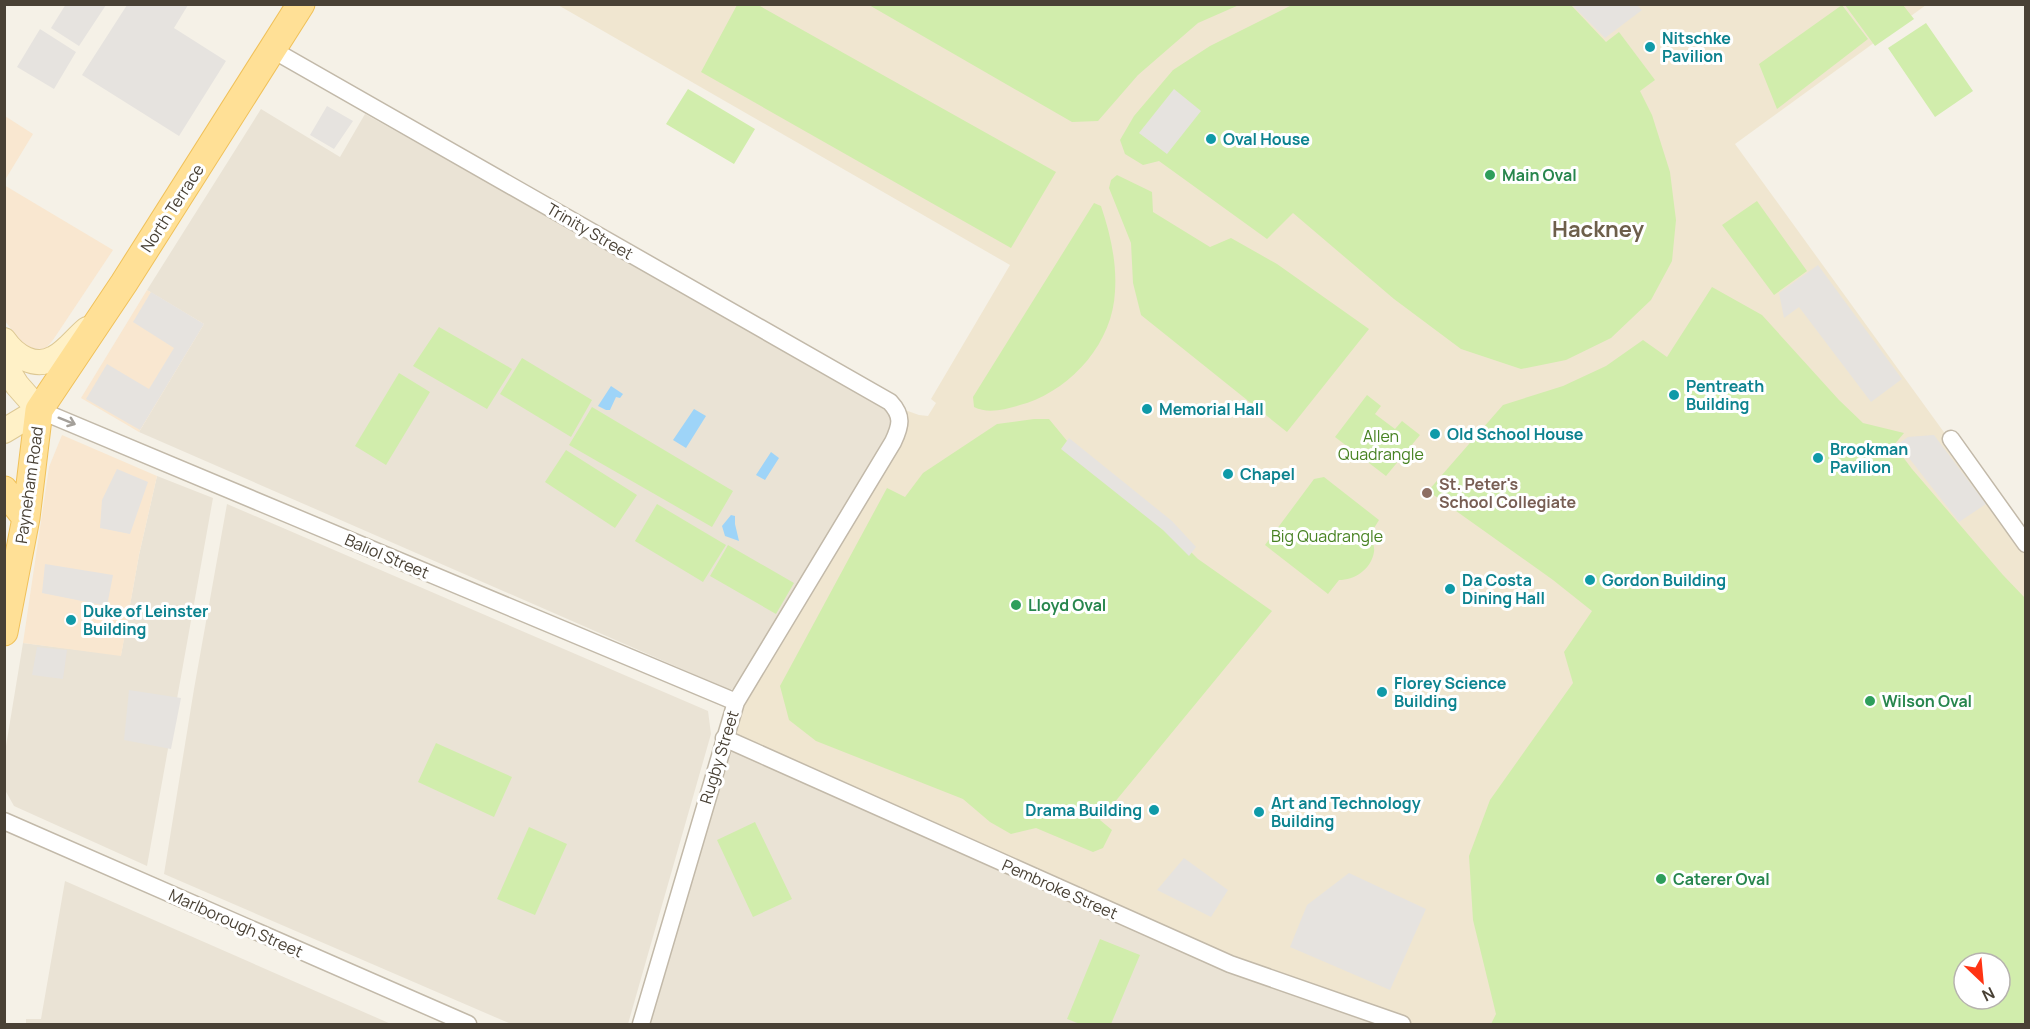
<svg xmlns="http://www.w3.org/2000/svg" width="2030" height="1029" font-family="Manrope,sans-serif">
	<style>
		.residential { fill: #eae3d5 }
		.commercial { fill: #f9e7d0 }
		.education { fill: #f0e6d0; fill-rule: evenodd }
		.green { fill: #d1edac; fill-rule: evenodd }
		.parking { fill: #e6e3df }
		.water { fill: #9ed4f8 }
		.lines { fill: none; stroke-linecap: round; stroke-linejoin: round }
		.minor-casing { stroke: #c2b9a9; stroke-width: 19 }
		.secondary-casing { stroke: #ddc894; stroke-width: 26 }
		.primary-casing { stroke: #f0c15a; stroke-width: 29 }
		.minor { stroke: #fff; stroke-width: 16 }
		.secondary { stroke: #fff1c7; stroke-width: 24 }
		.primary { stroke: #ffe096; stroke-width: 27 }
		.oneway { stroke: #a4a09a }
		.culture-dot { fill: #0f9aa8; stroke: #fff; stroke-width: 2 }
		.leisure-dot { fill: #2e9e5b; stroke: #fff; stroke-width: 2 }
		.education-dot { fill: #8d6e63; stroke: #fff; stroke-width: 2 }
		.labels { text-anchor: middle; stroke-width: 6; stroke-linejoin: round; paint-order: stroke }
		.culture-label { font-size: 16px; font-weight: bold; fill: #0d838f; stroke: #fff; text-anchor: start }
		.leisure-label { font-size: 16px; font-weight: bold; fill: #27864d; stroke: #fff; text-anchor: start }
		.street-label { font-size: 16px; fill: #494135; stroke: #fff }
		.park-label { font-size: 16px; fill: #478222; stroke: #fff }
		.education-label { font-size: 16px; font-weight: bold; fill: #785e54; stroke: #fff; text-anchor: start }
		.district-label { font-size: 22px; font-weight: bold; fill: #6d5f4b; stroke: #fff }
	</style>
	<rect width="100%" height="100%" fill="#f5f1e7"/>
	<!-- residential -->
	<path class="residential" d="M261,109L340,157L365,114L884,403L899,422L739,686L730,690L139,432L204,324L147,290Z
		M157,476L213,498L147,866L14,806L5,790V752L23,643L121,655L139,555Z
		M227,504L708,711L711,734L628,1024H511L164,874L194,689Z
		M724,738L1402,1024H641Z
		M65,881L391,1024H26V1019H41Z"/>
	<!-- commercial -->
	<path class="commercial" d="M5,116L33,134L5,180Z
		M4,185L113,250L53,340L45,349L26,348L5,321Z
		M147,290L204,324L139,432L81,398Z
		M62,435L157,476L139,555L121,656L23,643L49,467Z"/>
	<!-- education -->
	<path class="education" d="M558,5H1926L1735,144L2025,544V1024H1402L1230,964L724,738L905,410L919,415L928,416L936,403L931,399L1010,265ZM1964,963H2000V999H1964Z"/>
	<!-- green -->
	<path class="green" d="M737,5H758L1056,172L1011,248L701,72Z
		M869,5H1239L1198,23L1138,75L1098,121L1072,122Z
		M1292,5H1571L1606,42L1619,32L1655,80L1640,91L1652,115L1670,172L1676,220L1672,261L1651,300L1611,338L1566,360L1521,369L1461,349L1394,299L1293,213L1267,239L1159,161L1143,165L1125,154L1120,140L1134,116L1173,70L1210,46Z
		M1842,5L1868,39L1777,109L1759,64Z
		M1845,5H1903L1914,19L1875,46Z
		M1926,23L1973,91L1935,117L1888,48Z
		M688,89L755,129L734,164L666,124Z
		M1117,175L1152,192L1153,212L1210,247L1231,238L1277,264L1369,329L1287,432L1141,315L1133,283L1131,243L1109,188L1111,180Z
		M1757,201L1807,271L1774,295L1722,225Z
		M1094,203L1101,206C1110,233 1117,262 1115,291C1113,342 1073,387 1027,403C1010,408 990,415 974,407L973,397Z
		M1712,287L1762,315L1839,400L1863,423L1904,433L1894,445L1912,469L2003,575L2025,598V1024H1491L1496,1014L1473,920L1469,856L1490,800L1573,683L1564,652L1592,611L1553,580L1428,491L1503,405L1563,386L1606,366L1643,340L1667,357ZM1964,963H2000V999H1964Z
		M439,327L512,369L487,409L413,366Z
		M522,358L592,400L571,437L500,394Z
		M399,373L430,392L386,465L355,446Z
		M1367,395L1381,406L1375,414L1395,429L1402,421L1420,435L1386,476L1335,437Z
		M592,407L733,491L712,527L569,445Z
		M1034,419H1049L1077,453L1162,523L1198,559L1272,611L1100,820L1112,830L1103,848L1093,852L1036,828L1011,834L990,822L963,799L816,741L789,720L780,686L887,488L905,497L923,473L997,424Z
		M566,450L637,495L615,528L545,482Z
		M1324,477L1379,520L1371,533C1371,538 1375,546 1374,552C1371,570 1354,580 1339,580L1328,594L1265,545L1314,479Z
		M657,504L726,545L703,582L635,541Z
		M728,545L794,583L776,614L710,576Z
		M436,743L512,777L494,817L418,782Z
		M755,822L792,899L753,917L717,840Z
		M529,827L567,844L535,915L497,899Z
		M1100,939L1140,955L1111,1024H1080L1067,1019Z"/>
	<!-- parking -->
	<path class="parking" d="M66,4L106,5L79,46L51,28Z
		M127,5H188L174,28L226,61L179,136L82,75Z
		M1572,5H1637L1642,10L1605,38Z
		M40,29L76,52L54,89L17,67Z
		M1174,89L1201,111L1167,154L1139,133Z
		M327,106L353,121L334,149L310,135Z
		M1818,265L1902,379L1871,402L1799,307L1784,318L1779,293Z
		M151,292L204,324L140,430L86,399L107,364L149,389L174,348L133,322Z
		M1934,435L1986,504L1959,522L1898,444L1908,437Z
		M1069,438L1172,521L1196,547L1189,556L1163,530L1061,449Z
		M117,469L148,482L130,534L100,528L102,500Z
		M45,564L113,575L107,606L42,593Z
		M37,647L67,650L63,679L32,675Z
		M129,690L181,698L171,749L124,740Z
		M1184,858L1228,890L1211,917L1157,890Z
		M1349,873L1426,909L1390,990L1290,947L1307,905Z"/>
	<!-- water -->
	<path class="water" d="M611,386L623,394L620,398L616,397L610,410H606L598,406Z
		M694,409L706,416L686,448L673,440Z
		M771,452L779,458L765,480L756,475Z
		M731,515L735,516V524L739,541L725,536L722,526Z"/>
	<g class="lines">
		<!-- minor casing -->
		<g class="minor-casing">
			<path id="minor" d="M273,50L890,402C903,416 901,425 893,442L736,702L641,1024
				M39,410L736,702
				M1951,439L2026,544
				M724,738L1230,964L1402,1024
				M4,821L468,1024"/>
		</g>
		<!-- secondary casing -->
		<g class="secondary-casing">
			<path id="secondary" d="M4,340C15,356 35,369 54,358C66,352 76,338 87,329
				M4,364L17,385L39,410
				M4,431L39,410"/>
		</g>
		<!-- primary casing -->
		<g class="primary-casing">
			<path id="primary" d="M4,490L26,518
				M4,632L26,518L39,410L124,283L301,4"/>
		</g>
		<!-- minor -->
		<use href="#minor" class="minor"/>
		<!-- secondary -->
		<use href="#secondary" class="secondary"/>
		<!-- primary -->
		<use href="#primary" class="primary"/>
	</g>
	<!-- one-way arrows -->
	<defs><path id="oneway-shaft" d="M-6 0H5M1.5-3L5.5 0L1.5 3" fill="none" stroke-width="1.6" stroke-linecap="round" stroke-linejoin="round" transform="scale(1.5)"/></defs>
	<use class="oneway" href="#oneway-shaft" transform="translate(67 421) rotate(22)"/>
	<!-- markers -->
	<g class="culture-dot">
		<circle cx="1650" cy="47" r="6"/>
		<circle cx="1211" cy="139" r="6"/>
		<circle cx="1674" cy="395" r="6"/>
		<circle cx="1147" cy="409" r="6"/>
		<circle cx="1435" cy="434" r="6"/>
		<circle cx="1818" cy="458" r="6"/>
		<circle cx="1228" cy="474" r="6"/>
		<circle cx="1590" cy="580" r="6"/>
		<circle cx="1450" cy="589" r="6"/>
		<circle cx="71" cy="620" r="6"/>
		<circle cx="1382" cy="692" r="6"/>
		<circle cx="1154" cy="810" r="6"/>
		<circle cx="1259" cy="812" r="6"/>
	</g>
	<g class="leisure-dot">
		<circle cx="1490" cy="175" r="6"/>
		<circle cx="1016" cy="605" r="6"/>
		<circle cx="1870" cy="701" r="6"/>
		<circle cx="1661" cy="879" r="6"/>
	</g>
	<circle class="education-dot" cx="1427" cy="493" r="6"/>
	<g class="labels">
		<!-- culture labels -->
		<g class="culture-label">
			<text x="1662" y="44">Nitschke<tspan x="1662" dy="18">Pavilion</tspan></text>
			<text x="1223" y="145">Oval House</text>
			<text x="1686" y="392">Pentreath<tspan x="1686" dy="18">Building</tspan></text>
			<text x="1159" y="415">Memorial Hall</text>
			<text x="1447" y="440">Old School House</text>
			<text x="1830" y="455">Brookman<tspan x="1830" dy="18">Pavilion</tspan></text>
			<text x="1240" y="480">Chapel</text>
			<text x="1462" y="586">Da Costa<tspan x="1462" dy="18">Dining Hall</tspan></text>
			<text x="1602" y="586">Gordon Building</text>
			<text x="83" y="617">Duke of Leinster<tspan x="83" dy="18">Building</tspan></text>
			<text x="1394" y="689">Florey Science<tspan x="1394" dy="18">Building</tspan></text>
			<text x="1271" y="809">Art and Technology<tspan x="1271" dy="18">Building</tspan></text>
			<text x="1142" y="816" text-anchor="end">Drama Building</text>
		</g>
		<!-- leisure labels -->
		<g class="leisure-label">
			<text x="1502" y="181">Main Oval</text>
			<text x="1028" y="611">Lloyd Oval</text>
			<text x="1882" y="707">Wilson Oval</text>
			<text x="1673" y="885">Caterer Oval</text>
		</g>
		<!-- street labels -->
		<g class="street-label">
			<text transform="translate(172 208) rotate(-57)" y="6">North Terrace</text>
			<text transform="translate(590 231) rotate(30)" y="6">Trinity Street</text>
			<text transform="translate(29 485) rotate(-82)" y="6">Payneham Road</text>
			<text transform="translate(387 556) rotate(23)" y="6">Baliol Street</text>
			<text transform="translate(719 757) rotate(-73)" y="6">Rugby Street</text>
			<text transform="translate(1060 889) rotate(24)" y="6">Pembroke Street</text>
			<text transform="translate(236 923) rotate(24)" y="6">Marlborough Street</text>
		</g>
		<!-- park labels -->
		<g class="park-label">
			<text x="1381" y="442">Allen<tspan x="1381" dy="18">Quadrangle</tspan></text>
			<text x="1327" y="542">Big Quadrangle</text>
		</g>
		<!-- education labels -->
		<g class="education-label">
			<text x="1439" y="490">St. Peter's<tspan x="1439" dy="18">School Collegiate</tspan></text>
		</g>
		<!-- district labels -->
		<g class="district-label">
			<text x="1598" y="237">Hackney</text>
		</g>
	</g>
	<!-- border -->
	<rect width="2030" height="1029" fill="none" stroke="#494135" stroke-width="12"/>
	<!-- north arrow -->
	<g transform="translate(1982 981) rotate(154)"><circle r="28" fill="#ffffff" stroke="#b6b3ae" stroke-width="1.5"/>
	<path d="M0-4.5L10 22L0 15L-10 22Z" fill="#ff3414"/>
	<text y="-9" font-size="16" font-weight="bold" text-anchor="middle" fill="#494135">N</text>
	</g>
</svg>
